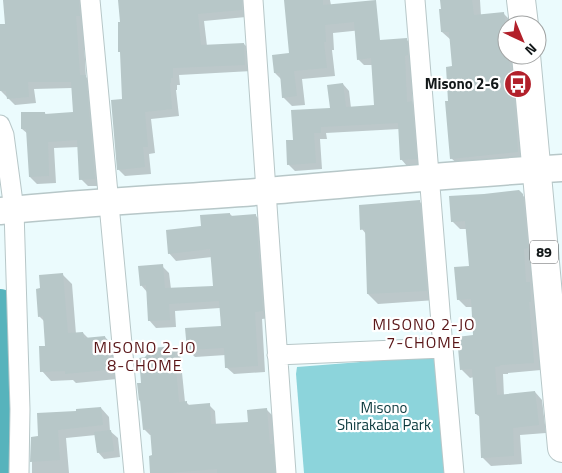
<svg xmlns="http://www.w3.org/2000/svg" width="562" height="473" font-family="'Titillium Web',sans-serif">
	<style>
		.green { fill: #8cd4db }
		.shadow { fill: #0003 }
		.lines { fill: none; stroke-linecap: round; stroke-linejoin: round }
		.river { stroke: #57b3bc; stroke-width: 30 }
		.building { fill: #b7c7c8 }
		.street-casing { stroke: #b7c7c8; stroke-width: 21 }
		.secondary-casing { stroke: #b7c7c8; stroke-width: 29 }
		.primary-casing { stroke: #b7c7c8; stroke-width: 30 }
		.street { stroke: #fff; stroke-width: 19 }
		.secondary { stroke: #fff; stroke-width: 26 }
		.primary { stroke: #fff; stroke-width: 28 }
		.labels { text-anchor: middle; stroke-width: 4.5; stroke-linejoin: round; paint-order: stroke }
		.shield { fill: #fff; stroke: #5a5d5e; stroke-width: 1 }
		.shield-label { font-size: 14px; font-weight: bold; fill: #131819 }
		.poi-label { font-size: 15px; font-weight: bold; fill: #131819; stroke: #fff; text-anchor: end }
		.park-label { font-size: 15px; fill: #0a383c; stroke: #fff }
		.neighbourhood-label { font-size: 16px; letter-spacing: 1px; fill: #591517; stroke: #fff }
	</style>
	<rect width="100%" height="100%" fill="#ebfbfd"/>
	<!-- green -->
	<path class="green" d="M437,356L449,473H304L296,374L297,367Z"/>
	<!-- shadow -->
	<path class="shadow" d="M4,0H89L87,22L83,23L86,77L92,83L102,186H88L81,179L79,147L54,148L56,183L37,184L30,177L28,134L22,129L45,113L46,115L74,113L72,88L34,89L36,103L15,105L1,91L0,26L6,25Z
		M120,0H245L246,17L204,21L207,46L244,44L251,51L252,71L179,75L180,85H177V90H176L179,116L151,119L155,153L149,154L151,174L125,176L118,169L124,100L121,53L120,52L121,23Z
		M286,0H330L331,5L372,29L333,33L334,50H332L335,76L302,79L305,105L292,106L283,97L281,79L275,73L290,54Z
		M441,0H480L481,16L503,13L512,22V25H507V55H516L526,160L460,166L451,158L450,102L453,68L451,40L442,32Z
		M406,39L413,46L411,62L413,104L418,109L422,165L407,166L401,159L399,129L326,133L327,139H320L322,169L295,171L288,164L294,141L331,109L343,84L349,91L351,108L375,106L373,65H364L358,59Z
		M522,195L531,203L541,370L508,373V374H503L504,396L535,392L542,400L546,433L520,435L522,464L491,466L483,458L480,417L476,414L474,377L470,378L462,370L474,336L473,307H466L458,299L470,267L467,229H460L452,221Z
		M419,201L429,211L436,300L378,304L368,294L366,234L362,229Z
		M230,214L233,217L256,216L263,223L270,318L262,319L265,372L234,374L226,367V355L195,357L188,350L222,327L220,308L175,311L176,327L156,328L149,320L147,292L141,285L162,266L169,273L171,289L214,287L212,257L176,261L169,253L202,227Z
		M62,274L72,284L76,334L83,333L89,339L105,337L114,347L117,379L76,383L73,380L51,381L42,371L46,347L44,321L39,316Z
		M174,347L180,353L185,402H186L190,406L209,405L215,411L216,425L249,423L267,410L273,416L280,473H151L153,457L152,435H150L144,429L142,402L140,400L142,384Z
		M101,408L109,417L110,431L118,438L120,457L104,459L98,452L96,435L66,438L69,473H32V462L39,438L78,412Z"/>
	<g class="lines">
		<!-- river -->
		<path class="river" d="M0,304L3,473"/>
	</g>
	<!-- building -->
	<path class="building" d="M3,0H79L80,16H76L80,75H86L95,179L79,180L77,140L48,142L49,176L29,177L26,129H21V112H45V114L73,112L71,82H28L29,97L7,99L6,91H0V24H5Z
		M118,0H242V10L198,14L201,45L244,43L245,65L173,68V78H171V83H170L172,109L145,112L148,147H143L145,167L117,170L111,100L122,99L120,52H118V22H120Z
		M284,0H323V5L376,0L380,40L407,38L408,55L405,56L407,102L412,101L417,159L400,160L398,123L321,127V133H314L316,163L287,165L286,140H293L291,110L330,108L327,85L343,83L346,107L374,105L371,58L357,60L354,22L325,25L326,42H324L327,68L294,71L297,96L282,98L280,73H274L272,55L289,53Z
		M440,0H472L474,15L504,12L507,41V55H509L512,91H514L518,152L450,159L445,101H448L446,67L452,66L449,32H441L439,9H441Z
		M519,190L523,194L528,248L524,249L526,282H530L531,302H529L534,363L500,365L501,366L495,367L497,395L535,391L539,425L513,428L514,456L481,458L479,414H475L472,369L460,370L457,337L473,335L471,299L457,300L454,267L469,266L465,221L451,222L449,196L484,194Z
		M420,200L427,291L367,294L365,229L360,230L359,205Z
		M230,213V216L256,214L263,311L255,312L258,366L225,368L224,348L187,350L185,328L221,326L219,301L169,304L170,320L148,321L146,285L140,286L138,266L163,264L165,288L213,286L210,249L168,254L166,230L201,226L200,215Z
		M63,273L68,333L83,332L84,338L105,336L109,370L65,374V371L40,372L39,346H45L43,316L38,317L36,289L40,288L39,275Z
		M174,346L179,402L187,401V405L210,403L211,424L248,422L247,410L267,408L270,444H273L275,473H217V469L168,473H150L149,456L152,455L150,429L143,430L140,400L139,401L137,383H141L139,358L145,357L152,348Z
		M101,407L103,425L58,430L60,460L30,462L31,437L38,436L37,413L76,411V409Z
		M111,430L114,451L97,453L94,432Z"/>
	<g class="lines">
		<!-- street casing -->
		<g class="street-casing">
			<path id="street" d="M90,0L134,473
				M253,0C264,158 274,315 286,473
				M415,0L443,348L454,473
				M0,125L4,135L14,210L20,409L19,473
				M277,355L443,348"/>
		</g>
		<!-- secondary casing -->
		<g class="secondary-casing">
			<path id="secondary" d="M0,211C89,202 179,198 268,191C366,183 464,173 562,168"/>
		</g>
		<!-- primary casing -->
		<g class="primary-casing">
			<path id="primary" d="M521,0L524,25
				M526,55L562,448"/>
		</g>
		<!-- street -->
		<use href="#street" class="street"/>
		<!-- secondary -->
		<use href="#secondary" class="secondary"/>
		<!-- primary -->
		<use href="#primary" class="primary"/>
	</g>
	<!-- icons -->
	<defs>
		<g id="bus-disc" transform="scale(1.4375)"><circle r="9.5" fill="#b2202a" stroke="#fff"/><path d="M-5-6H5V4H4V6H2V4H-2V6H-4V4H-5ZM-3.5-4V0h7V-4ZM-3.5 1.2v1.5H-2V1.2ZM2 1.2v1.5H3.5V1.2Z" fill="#fff"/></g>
	</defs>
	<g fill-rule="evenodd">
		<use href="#bus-disc" x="518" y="84"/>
	</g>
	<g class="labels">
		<!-- shield labels -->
		<rect class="shield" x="530" y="240.5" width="28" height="23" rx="4"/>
		<g class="shield-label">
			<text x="544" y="257">89</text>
		</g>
		<!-- poi labels -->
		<g class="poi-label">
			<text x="499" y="89">Misono 2-6</text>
		</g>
		<!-- park labels -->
		<g class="park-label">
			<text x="384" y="413">Misono<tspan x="384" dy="17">Shirakaba Park</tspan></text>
		</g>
		<!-- neighbourhood labels -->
		<g class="neighbourhood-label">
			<text x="424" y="330">MISONO 2-JO<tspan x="424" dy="18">7-CHOME</tspan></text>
			<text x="145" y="353">MISONO 2-JO<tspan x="145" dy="18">8-CHOME</tspan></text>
		</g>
	</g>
	<!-- north arrow -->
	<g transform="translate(522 40) rotate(136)"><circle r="24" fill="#ffffff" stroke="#a1a3a3"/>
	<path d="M0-4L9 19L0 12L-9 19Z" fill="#b2202a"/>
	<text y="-8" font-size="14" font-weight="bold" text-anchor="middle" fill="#131819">N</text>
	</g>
</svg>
